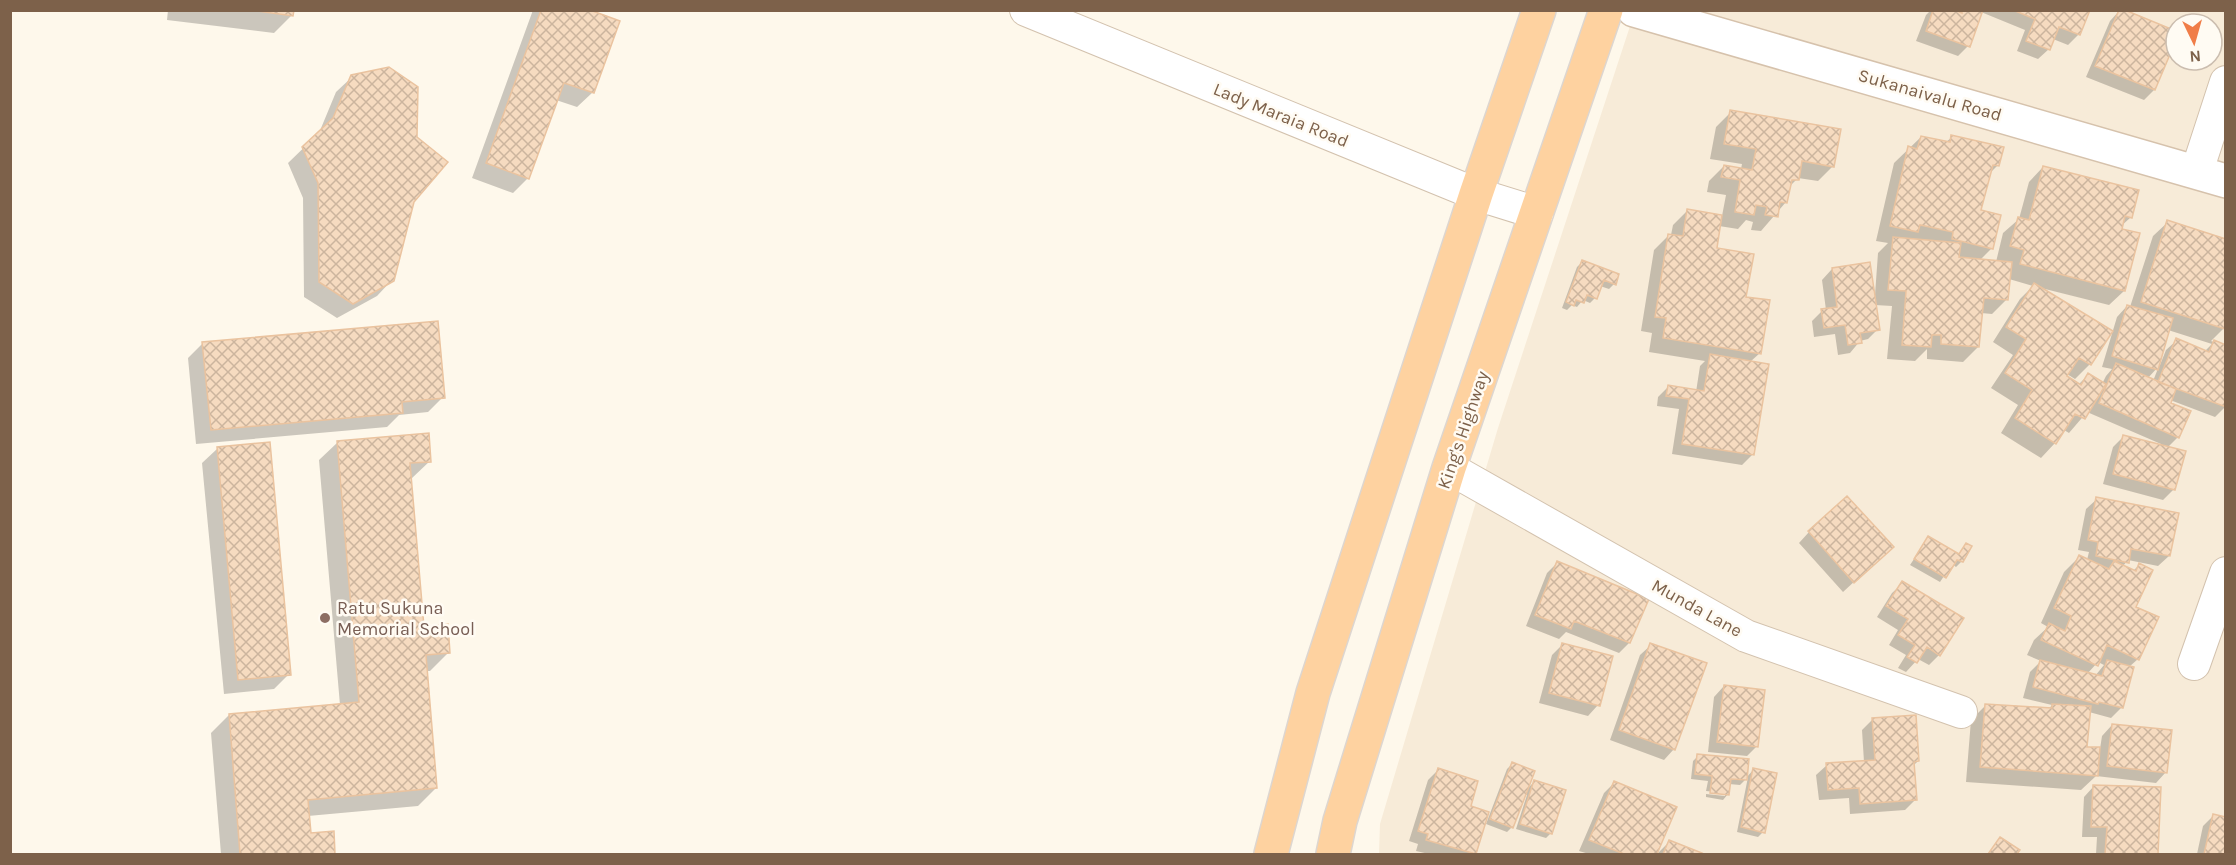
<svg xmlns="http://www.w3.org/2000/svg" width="2236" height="865" font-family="Karla,sans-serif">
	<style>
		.residential { fill: #f7ebd8; fill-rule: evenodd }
		.shadow { fill: #0003; fill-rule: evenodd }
		.building { fill: url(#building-cross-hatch); stroke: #eac39f; stroke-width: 1.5 }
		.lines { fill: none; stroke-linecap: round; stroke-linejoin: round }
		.minor-casing { stroke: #d3c2ae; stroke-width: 34 }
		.secondary-casing { stroke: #d6c2ac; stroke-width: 36 }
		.trunk-casing { stroke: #ddd6d0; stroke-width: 36 }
		.minor { stroke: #fff; stroke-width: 32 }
		.secondary { stroke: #fff; stroke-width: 33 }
		.trunk { stroke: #fed2a0; stroke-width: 33 }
		.education-dot { fill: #8d6e63; stroke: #fffbf3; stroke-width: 2 }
		.labels { text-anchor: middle; stroke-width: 5; stroke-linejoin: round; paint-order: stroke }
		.street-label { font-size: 18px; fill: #7d614a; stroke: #fffbf3 }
		.education-label { font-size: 18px; fill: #785e54; stroke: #fffbf3; text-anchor: start }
	</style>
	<defs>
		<pattern id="building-cross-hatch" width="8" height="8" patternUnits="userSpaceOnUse" patternTransform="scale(1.5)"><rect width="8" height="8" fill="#f6dbc0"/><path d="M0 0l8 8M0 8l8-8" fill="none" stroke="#ccb59e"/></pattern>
	</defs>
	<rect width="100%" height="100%" fill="#fef8eb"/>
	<!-- residential -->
	<path class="residential" d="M1635,11H2225V854H1379L1380,824L1498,428ZM2176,24H2212V60H2176Z"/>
	<!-- shadow -->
	<path class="shadow" d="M168,10H293L292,15L274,33L167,20Z
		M533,10H586L618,22L592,93L577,107L556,100L528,178L513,193L472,178Z
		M1931,10L1956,12L1957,10H2089L2079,34L2068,45L2053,39L2049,49L2038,59L2017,51L2025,30L1981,12L1968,46L1958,56L1916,41L1926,15Z
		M2120,10L2176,33L2154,90L2144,100L2086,77L2110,21Z
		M352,77L412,202L392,280L377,296L337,318L304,297L303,198L288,163L319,133L336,92Z
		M1731,112L1833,166L1818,181L1798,178L1788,188L1786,202L1761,231L1751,230L1753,222L1746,220L1738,229L1719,226L1715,249L1745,298L1760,353L1750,362L1753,454L1742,465L1672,454L1679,409L1657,406L1658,397L1668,387L1696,392L1700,366L1705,361L1649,352L1652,333L1641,331L1654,250L1669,235H1671L1673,225L1688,210L1722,216L1726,195L1707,192L1709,181L1724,166L1741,169L1742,164L1710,159L1716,127Z
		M1921,137L1945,143L1952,137L1998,165L1989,174L1980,211L1992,248L1979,261L1996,262L2003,233L2019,219L2029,182L2043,167L2137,191L2130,218L2120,227L2124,291L2109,305L2041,288L2090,364L2075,379L2067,374L2065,377L2078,385L2088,375L2102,384L2106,376L2112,369L2102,367L2117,317L2127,306L2130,307L2153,236L2168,222L2226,240V324L2224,328L2211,341L2226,347V406L2215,417L2170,400L2178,437L2167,448L2174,489L2163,500L2103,484L2113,447L2124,436L2160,446L2161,444L2087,412L2069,433L2064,430L2055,443L2041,458L2001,433L2018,405L1991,388L2013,355L1993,342L2020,299L2033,286L2009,279L2007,299L1992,314L1981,313L1978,347L1963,362L1927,359V349L1915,361L1887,359L1892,306L1875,305L1878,329L1868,339L1860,341L1850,353L1838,355L1835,334L1814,337L1812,321L1822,311L1826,310L1822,280L1832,269L1875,295L1878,253L1888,243L1876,241L1894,163ZM2168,330L2212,344L2204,352L2177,340L2166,350L2160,365L2158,364ZM2159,366L2153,381L2147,379Z
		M1582,262L1614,284L1609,289L1600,286L1595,298L1590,303L1583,300L1577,307L1572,305L1567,310L1562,308L1577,267Z
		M203,343L443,397L428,412L399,415L387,427L196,444L188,358Z
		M338,442L430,461L411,479L423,628L449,652L430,671H426L436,788L418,806L308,816L310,834L332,832L333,854H221L211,733L229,715L340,705L319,460Z
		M217,449L289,674L274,689L224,694L202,463Z
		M2097,499L2169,556L2158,566L2128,560L2123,566L2133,571L2139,565L2134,607L2138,659L2129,667L2122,707L2111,718L2089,712L2086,748L2100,749L2102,736L2112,725L2166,772L2156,783L2096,776L2081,790L1966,782L1971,720L1986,705L2048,710L2052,705L2023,698L2030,672L2041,661L2027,655L2034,640L2048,627L2041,623L2064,572L2079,557L2087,560L2089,552L2078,550L2086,509ZM2098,662L2104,665L2095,676L2087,674Z
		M1809,532L1881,557L1843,592L1799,543Z
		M1928,538L1958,555L1966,545L1970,547L1961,562L1956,567L1952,564L1940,582L1910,565Z
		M1557,563L1629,643L1619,653L1566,632L1559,639L1526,626L1547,573Z
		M1903,583L1939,655L1929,665L1918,659L1906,672L1898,668L1906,655L1889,645L1898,630L1877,617L1892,593Z
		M1563,644L1598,705L1588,716L1539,703L1552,655Z
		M1651,645L1674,749L1664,760L1610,740L1640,655Z
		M1724,686L1757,746L1747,756L1708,752L1714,697Z
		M1872,720L1918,761L1913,766L1915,800L1905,810L1850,814L1849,798L1819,800L1816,775L1827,765L1864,762L1862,730Z
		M1698,756L1746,778L1754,769L1763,832L1758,837L1737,832L1748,777L1740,785L1729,784L1728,794L1723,800L1706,797V794L1725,796V793L1706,791L1708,781L1691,779L1693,761Z
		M1512,764L1526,790L1534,782L1551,833L1546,838L1516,829L1527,795L1524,794L1512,827L1507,832L1486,824L1507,769Z
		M1438,770L1469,807L1487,813L1474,854H1429L1416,851L1418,844L1409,841L1428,780Z
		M1614,783L1675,808L1655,854H1589L1579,851L1604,793Z
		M2094,786L2159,789L2156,854H2096L2097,837H2082L2084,797Z
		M2213,816L2226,818V854H2197L2203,826Z
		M1669,842L1700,854H1657Z"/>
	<!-- building -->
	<path class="building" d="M251,10H294L293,16Z
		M541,10H590L620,21L594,93L564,83L529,179L486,163Z
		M1933,10H1955L1962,13V10H1983L1970,47L1926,31Z
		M2013,10H2090L2080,35L2059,27L2050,50L2026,41L2035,19Z
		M2119,10H2125L2176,31V40L2155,90L2095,66Z
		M389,67L418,87L417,137L448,162L414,202L394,281L353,304L319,282L318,183L302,147L333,118L351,75Z
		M1730,110L1841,129L1834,167L1802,161L1799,180H1792L1787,203L1780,202L1778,217L1765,215L1767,207L1756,205L1754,215L1735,212L1740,180L1721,177L1724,165L1752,170L1756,149L1724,144Z
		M1951,135L2004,147L1999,166L1993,165L1981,210L2001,215L1993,249L1952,239L1953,232L1920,225L1918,232L1890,226L1908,146L1917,149L1921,136L1950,142Z
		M2043,166L2139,190L2132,218L2125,216L2122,229L2140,233L2125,291L2020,264L2024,250L2010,246L2018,217L2029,220Z
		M1687,209L1722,215L1717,248L1754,254L1746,297L1770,300L1761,354L1663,338L1666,318L1655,317L1668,234L1683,236Z
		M2167,220L2226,239L2225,329L2141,302Z
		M1893,237L1961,243L1959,257L2012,262L2008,300L1984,298L1979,347L1941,344V335H1932L1931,347L1902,345L1906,291L1888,290Z
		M1582,260L1619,274L1616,285L1604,280L1597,299L1587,295L1584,303L1576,300L1574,306L1566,302Z
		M1870,262L1880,330L1860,333L1862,343L1848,345L1845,325L1824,328L1821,309L1837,307L1832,268Z
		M2034,283L2113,331L2091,365L2079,358L2067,376L2081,385L2088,373L2106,384L2085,419L2075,414L2056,444L2015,418L2032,390L2005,373L2026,339L2006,327Z
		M2127,305L2173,318L2158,370L2112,356Z
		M438,321L445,398L402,402L403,413L211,430L202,342Z
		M2176,338L2209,352L2214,340L2226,345V407L2158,382Z
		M1710,354L1769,364L1754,455L1682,444L1689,399L1666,396L1668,385L1704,391Z
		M2116,363L2176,389L2171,403L2191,411L2179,438L2099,403Z
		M429,433L431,462L410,463L424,627L448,624L450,653L426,655L437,788L308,800L311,833L334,831L335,854H240L229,714L359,702L337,441Z
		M2123,435L2186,451L2175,490L2113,474Z
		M270,442L291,675L238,680L217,447Z
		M1847,496L1894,547L1854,583L1808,531Z
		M2096,497L2179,513L2170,556L2131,549L2129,563L2096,556L2098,542L2088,540Z
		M1928,536L1959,554L1966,543L1972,546L1963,562L1957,560L1946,578L1914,559Z
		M2079,555L2109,569L2114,561L2136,571L2139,563L2153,570L2136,607L2159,617L2139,660L2107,645L2098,666L2041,640L2049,623L2065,631L2071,616L2054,608Z
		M1557,561L1649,599L1630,643L1574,621L1571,629L1535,615Z
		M1902,581L1964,618L1940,656L1927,647L1917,663L1907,657L1915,645L1898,635L1908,619L1886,606Z
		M1562,643L1613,656L1600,706L1549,693Z
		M1650,643L1707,663L1675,750L1619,730Z
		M2040,660L2102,676L2107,660L2134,667L2123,708L2099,702L2098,704L2033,687Z
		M1724,685L1765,690L1758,747L1717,742Z
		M1985,704L2052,708V704L2091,706L2087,747H2100L2098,776L1980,767Z
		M1916,715L1919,761L1914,762L1917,800L1860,804L1859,788L1828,790L1826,763L1875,760L1872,718Z
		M2112,724L2172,730L2167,773L2107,766Z
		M1697,754L1749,759L1747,780L1731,779L1729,795L1710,793L1712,776L1695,774Z
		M1512,762L1535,771L1513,828L1490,819Z
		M1438,768L1478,781L1471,806L1489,812L1476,854L1426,840L1428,834L1418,831Z
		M1753,768L1777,773L1765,833L1741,827Z
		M1534,780L1566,790L1552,834L1520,824Z
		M1614,781L1677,807L1657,854H1624L1589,840Z
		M2093,785L2161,787L2158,854H2105L2107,827H2091Z
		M2213,814L2226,817V854H2204Z
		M2000,837L2020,850L2017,854H1988Z
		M1669,840L1702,853L1701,854H1663Z"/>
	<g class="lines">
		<!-- minor casing -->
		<g class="minor-casing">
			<path id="minor" d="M1026,10L1476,194L1537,213
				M2197,171L2226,82
				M1449,468L1746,636L1961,712
				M2194,664L2226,573"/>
		</g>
		<!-- secondary casing -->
		<g class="secondary-casing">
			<path id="secondary" d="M1634,10L2226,181"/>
		</g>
		<!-- trunk casing -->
		<g class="trunk-casing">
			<path id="trunk" d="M1271,854L1313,693L1476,194L1539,10
				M1333,854L1340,821L1449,468L1606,10"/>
		</g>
		<!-- minor -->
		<use href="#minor" class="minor"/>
		<!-- secondary -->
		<use href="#secondary" class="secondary"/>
		<!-- trunk -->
		<use href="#trunk" class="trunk"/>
	</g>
	<!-- markers -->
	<circle class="education-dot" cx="325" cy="618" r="6"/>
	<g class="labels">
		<!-- street labels -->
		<g class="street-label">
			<text transform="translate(1930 95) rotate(16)" y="6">Sukanaivalu Road</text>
			<text transform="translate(1281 115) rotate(22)" y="6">Lady Maraia Road</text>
			<text transform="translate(1463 430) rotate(-71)" y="6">King's Highway</text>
			<text transform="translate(1697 608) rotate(29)" y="6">Munda Lane</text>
		</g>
		<!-- education labels -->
		<g class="education-label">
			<text x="337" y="614">Ratu Sukuna<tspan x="337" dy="21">Memorial School</tspan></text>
		</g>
	</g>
	<!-- border -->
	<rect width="2236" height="865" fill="none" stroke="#7d614a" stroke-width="24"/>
	<!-- north arrow -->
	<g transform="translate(2194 42) rotate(175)"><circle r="28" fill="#fffbf3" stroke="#cbbdaf" stroke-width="1.5"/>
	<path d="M0-4.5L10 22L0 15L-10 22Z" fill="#f07d48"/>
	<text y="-9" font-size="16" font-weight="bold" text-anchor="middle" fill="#7d614a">N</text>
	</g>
</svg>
